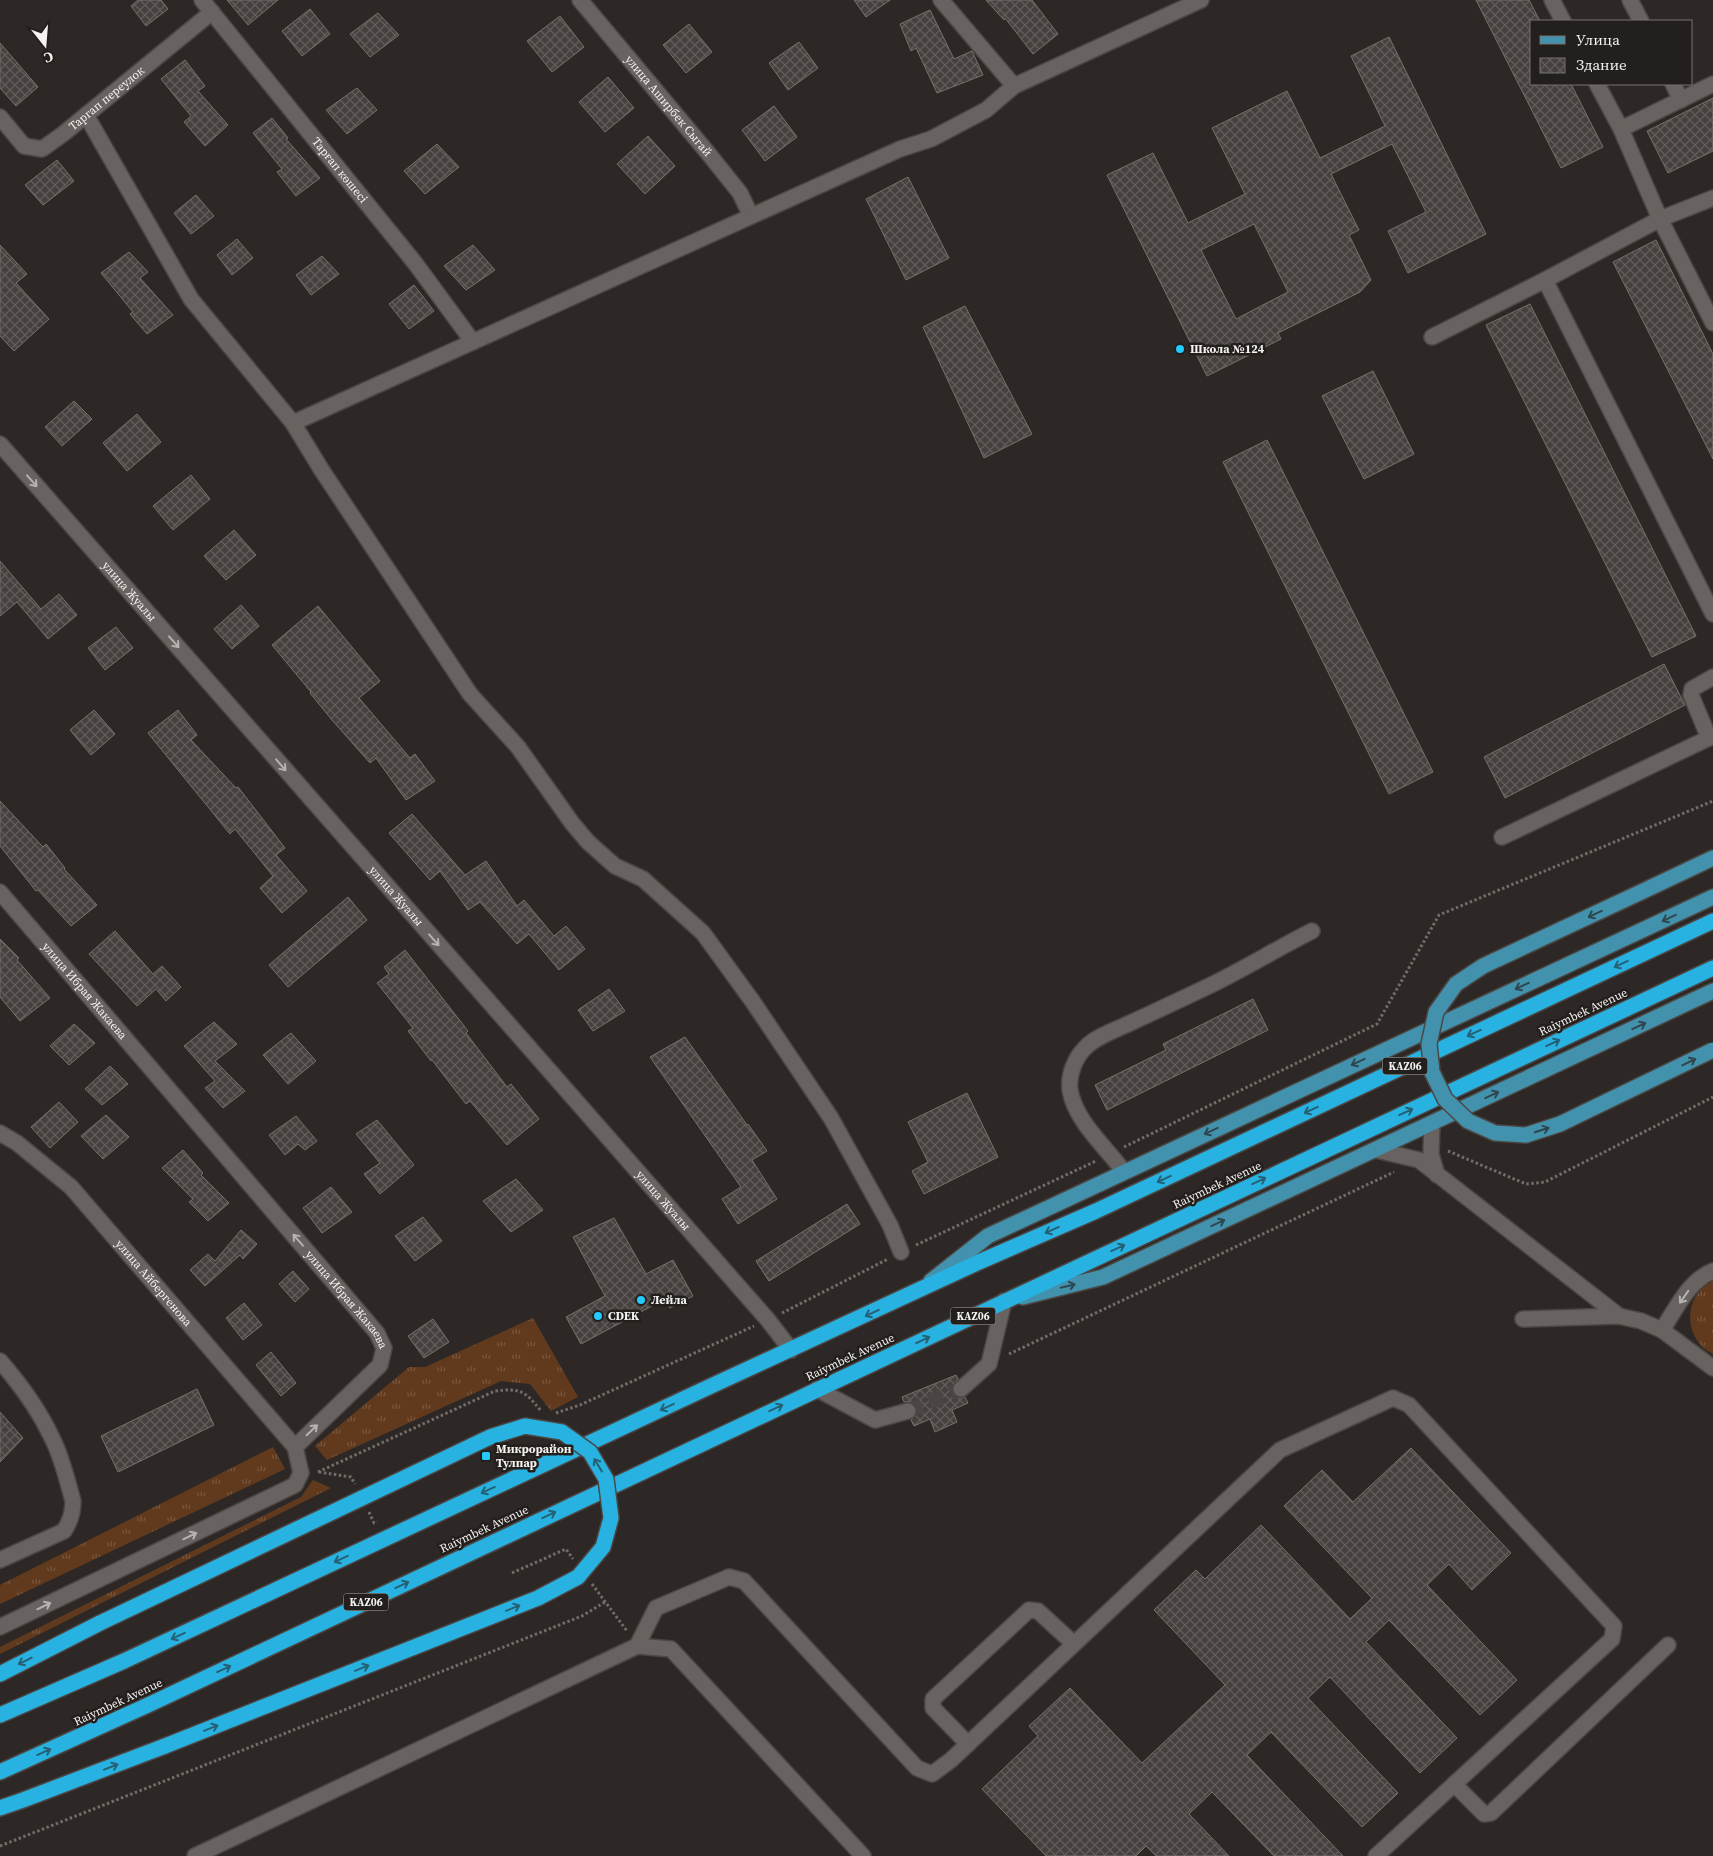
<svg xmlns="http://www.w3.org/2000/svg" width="1713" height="1856" viewBox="0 0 1713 1856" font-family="'Source Serif 4',serif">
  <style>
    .grass { fill: url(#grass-tufts) }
    .building { fill: url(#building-cross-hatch); stroke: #77716e; fill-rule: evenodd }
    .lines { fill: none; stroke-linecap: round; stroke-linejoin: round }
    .minor-tunnel { stroke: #4b4643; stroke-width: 15; stroke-dasharray: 15 8; stroke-linecap: butt }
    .minor-casing { stroke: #4b4745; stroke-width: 18 }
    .major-casing { stroke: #4b4745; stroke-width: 18 }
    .highway-casing { stroke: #4b4745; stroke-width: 18 }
    .path { stroke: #716d6a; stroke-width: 3; stroke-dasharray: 2.5 2.5; stroke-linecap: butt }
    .minor { stroke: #686360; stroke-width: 15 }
    .major { stroke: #4292ad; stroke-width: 15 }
    .highway { stroke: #28b2e1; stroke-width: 15 }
    .major-bridge-casing { stroke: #4b4745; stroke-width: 18; stroke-linecap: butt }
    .highway-bridge-casing { stroke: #4b4745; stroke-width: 18; stroke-linecap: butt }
    .major-bridge { stroke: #4292ad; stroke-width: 15 }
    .highway-bridge { stroke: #28b2e1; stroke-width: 15 }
    .oneway { stroke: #b6b2af }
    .oneway2 { stroke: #2e474f }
    .oneway3 { stroke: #256175 }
    .poi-dot { fill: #24c9fe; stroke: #231f1c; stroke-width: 2 }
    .labels { text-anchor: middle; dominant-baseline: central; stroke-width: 5; stroke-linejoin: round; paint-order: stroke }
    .shield { fill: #231f1c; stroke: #b6b3b0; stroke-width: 1 }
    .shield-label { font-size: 11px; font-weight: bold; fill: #f5f2f0 }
    .street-label { font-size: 12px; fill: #f5f2f0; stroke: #231f1c }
    .poi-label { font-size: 12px; font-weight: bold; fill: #f5f2f0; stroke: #231f1c; text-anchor: start }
  </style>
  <defs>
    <pattern id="grass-tufts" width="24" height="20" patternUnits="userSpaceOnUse" patternTransform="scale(1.25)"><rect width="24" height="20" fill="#613a1d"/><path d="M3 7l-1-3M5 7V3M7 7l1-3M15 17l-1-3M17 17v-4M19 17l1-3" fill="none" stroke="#78573e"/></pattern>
    <pattern id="building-cross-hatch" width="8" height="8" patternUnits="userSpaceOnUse" patternTransform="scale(1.25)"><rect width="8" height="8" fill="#46413e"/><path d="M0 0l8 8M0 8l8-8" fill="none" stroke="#615d5a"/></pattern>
  </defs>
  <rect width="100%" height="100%" fill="#2d2825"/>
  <path class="grass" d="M1713 1281V1354C1683 1340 1682 1295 1713 1281Z
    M533 1318 578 1397 551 1411 530 1384 501 1381 327 1460 315 1446 409 1367H425Z
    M273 1447 285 1469 0 1604V1585Z
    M313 1480 331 1488 0 1654V1647L301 1497Z"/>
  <path class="building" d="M138 0H161L168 9 146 26 131 6Z
    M227 0H278L248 25Z
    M854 0H890L866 17Z
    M986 0H1032L1058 34 1033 54 1005 18 1004 20Z
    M1476 0H1529L1540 21H1532V84H1571L1603 147 1561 168Z
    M310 9 330 34 302 56 282 31Z
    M930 10 954 59 972 51 983 75 937 93 916 48 911 51 900 24Z
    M378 13 399 35 370 57 350 34Z
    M560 16 584 47 552 72 527 41Z
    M689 24 712 52 686 73 663 45Z
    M1389 37 1486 234 1408 273 1388 231 1426 212 1392 144 1331 174 1359 230 1349 235 1371 280 1360 292 1278 333 1281 339 1207 376 1107 175 1153 153 1188 223 1245 194 1212 128 1287 91 1320 158 1385 126 1351 56ZM1254 224 1288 292 1236 319 1201 250Z
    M799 42 818 68 788 90 769 63Z
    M0 43 38 87 16 106 0 88Z
    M185 60 205 86 198 91 228 125 205 146 184 122 191 116 161 79Z
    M608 77 634 108 605 132 579 102Z
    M357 88 377 110 347 134 326 110Z
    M1713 98V151L1668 173 1647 131Z
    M774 106 797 137 765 161 742 130Z
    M272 118 288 138 286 139 320 178 296 196 277 172 282 169 253 133Z
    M648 136 675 166 645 194 617 164Z
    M437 144 459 167 425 194 404 171Z
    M57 160 74 181 43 205 25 185Z
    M908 177 949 258 906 280 866 199Z
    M196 195 214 216 191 234 174 213Z
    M237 239 253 258 232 275 217 255Z
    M1656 240 1713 354V459L1613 262Z
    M0 245 27 274 16 283 49 319 14 351 0 336Z
    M473 245 495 270 466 290 444 266Z
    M129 252 148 272 140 278 173 315 147 334 130 314 133 312 101 273Z
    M322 256 339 274 311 295 296 275Z
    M414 285 434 311 409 329 389 304Z
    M1530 304 1696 636 1652 657 1486 325Z
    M965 306 1032 434 984 458 923 327Z
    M1373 371 1414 454 1364 479 1322 396Z
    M74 401 92 419 62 446 45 427Z
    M137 414 161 442 127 471 103 443Z
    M1267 440 1433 772 1389 794 1223 462Z
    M191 475 210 499 173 530 153 506Z
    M234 530 256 555 226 580 204 556Z
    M0 561 41 609 59 594 77 615 48 639 17 602 0 616Z
    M241 605 259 626 232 649 214 629Z
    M318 606 380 681 359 698 410 758 415 754 435 781 406 800 376 758 370 763 332 720 310 693 311 692 272 645Z
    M116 627 133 648 105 670 88 648Z
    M1664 664 1685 705 1505 798 1484 757Z
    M94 710 115 734 91 755 70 730Z
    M178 710 197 735 191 740 236 788 238 787 285 848 276 855 307 891 282 913 260 888 273 876 235 829 230 834 148 733Z
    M0 801 43 847 46 844 65 868 64 869 97 905 71 926 38 890 36 891 0 846Z
    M412 814 465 875 486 861 517 906 524 900 554 936 566 926 585 949 559 970 529 934 517 944 480 902 468 910 440 871 430 880 389 833Z
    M348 897 367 920 288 987 269 965Z
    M115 931 153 974 162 966 181 987 166 1001 156 989 137 1006 89 954Z
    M0 939 19 958 17 960 50 998 20 1021 0 997Z
    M405 950 468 1031 466 1033 507 1087 511 1084 539 1119 507 1145 470 1101 466 1104 432 1060 431 1061 408 1031 413 1028 377 983 389 974 384 967Z
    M609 989 625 1011 593 1031 578 1010Z
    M1253 999 1268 1030 1107 1110 1095 1085 1166 1050 1163 1044Z
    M214 1022 237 1044 215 1061 245 1091 223 1108 205 1088 215 1081 184 1046Z
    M74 1024 95 1043 69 1065 50 1046Z
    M291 1033 316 1061 288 1084 263 1055Z
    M685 1037 747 1125 748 1124 767 1151 752 1160 777 1199 738 1224 722 1199 741 1187 650 1057Z
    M110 1066 128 1084 102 1105 85 1089Z
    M967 1093 998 1157 924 1194 912 1171 928 1162 908 1122Z
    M59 1102 78 1122 50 1148 31 1127Z
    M106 1115 129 1137 103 1159 81 1136Z
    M296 1116 317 1141 305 1150 298 1144 285 1155 269 1135Z
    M377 1120 414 1165 380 1194 364 1174 380 1163 356 1134Z
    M183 1150 203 1173 201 1175 229 1203 208 1221 189 1202 193 1199 162 1168Z
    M516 1179 543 1210 511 1232 483 1201Z
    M331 1187 352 1212 322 1233 303 1208Z
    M847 1204 860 1224 769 1281 756 1261Z
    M423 1217 442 1241 415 1261 395 1236Z
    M614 1218 646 1274 673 1260 693 1296 670 1308 665 1299 581 1344 566 1317 605 1296 573 1237Z
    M241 1230 257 1244 243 1259 240 1255 205 1286 190 1270 208 1254 215 1261Z
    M293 1271 309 1289 295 1302 279 1284Z
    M244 1303 262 1325 243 1340 226 1318Z
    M433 1319 449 1342 424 1358 408 1336Z
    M271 1352 296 1383 281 1396 256 1365Z
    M956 1375 958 1379 952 1386V1391L958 1398 965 1397 968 1403 952 1410 957 1422 935 1432 930 1419 914 1426 911 1420 917 1414V1408L911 1402H904L902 1397Z
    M197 1389 214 1425 118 1472 101 1436Z
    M0 1412 23 1438 0 1462Z
    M1411 1448 1511 1553 1472 1590 1449 1564 1427 1585 1517 1680 1480 1715 1389 1620 1366 1642 1457 1738 1420 1773 1330 1677 1308 1698 1398 1793 1362 1827 1271 1732 1247 1755 1343 1856H1274L1212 1792 1189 1814 1229 1856H1156L1146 1846 1136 1856H1046L982 1789 1038 1736 1029 1726 1070 1688 1142 1763 1225 1685 1154 1610 1196 1570 1205 1579 1261 1525 1350 1619 1372 1598 1284 1506 1322 1470 1353 1502Z"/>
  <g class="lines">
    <path class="minor-tunnel" d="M908 1411 961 1389"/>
    <g class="minor-casing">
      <g id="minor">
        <path id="s1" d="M202 0 415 263 473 342"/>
        <path id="s2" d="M580 0 708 153 740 193 751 216"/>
        <path d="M941 0 1014 86"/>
        <path d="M1552 0 1563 21"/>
        <path d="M1630 0 1641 21"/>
        <path d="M1597 84 1621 129 1713 84"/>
        <path d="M1673 84 1681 100"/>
        <path d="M86 115 191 299 293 423 321 469 470 694 518 747 572 823 588 842 615 866 643 879 703 933 753 1002 831 1118 890 1225 901 1252"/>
        <path id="s3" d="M0 117 24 146 42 149 63 134 212 12"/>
        <path d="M1621 129 1660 219 1713 323"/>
        <path d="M1713 198 1660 219 1545 280 1713 614"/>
        <path d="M1432 337 1545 280"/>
        <path d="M293 423 900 149 931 139 986 110 1014 86 1201 0"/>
        <path id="s4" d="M0 444 768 1320 791 1350"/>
        <path d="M1709 738 1691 695 1692 689 1713 677"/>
        <path d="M1502 837 1713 736"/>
        <path id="s5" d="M0 892 377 1333 384 1348 380 1365 295 1447 301 1473 295 1485 0 1627"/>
        <path d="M1432 1123 1431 1154 1437 1175"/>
        <path id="s6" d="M0 1133 17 1143 71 1187 295 1447"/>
        <path d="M1376 1150 1419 1160 1619 1316"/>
        <path d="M1124 1172C1106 1147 1075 1121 1070 1090 1068 1075 1075 1058 1085 1048 1095 1037 1115 1030 1128 1024 1156 1011 1184 998 1211 985 1246 968 1278 948 1312 931"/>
        <path d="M1523 1319 1619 1316 1641 1321 1662 1330 1713 1368"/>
        <path d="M1662 1330C1676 1309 1689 1280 1713 1271"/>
        <path d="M0 1361C20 1384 39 1410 52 1438 62 1457 67 1480 73 1501 73 1512 70 1522 64 1531L0 1560"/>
        <path d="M817 1389 875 1420 908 1411"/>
        <path d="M961 1389 989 1364 1004 1301"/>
        <path d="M637 1646 656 1608 729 1577 744 1581 917 1768 932 1774 951 1760 968 1744 1280 1450 1393 1398 1409 1405 1614 1626 1612 1639 1376 1856"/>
        <path d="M968 1744 933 1708V1699L1029 1610 1038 1611 1074 1644"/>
        <path d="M1454 1784 1484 1814 1491 1813 1668 1645"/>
        <path d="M195 1856 637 1646 671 1649 863 1856"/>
      </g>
    </g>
    <g class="major-casing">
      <path id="major" d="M1639 893 1713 858
        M931 1281 988 1236 1713 897
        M1023 1297 1103 1277 1713 991"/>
    </g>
    <g class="highway-casing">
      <path id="highway" d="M0 1674 100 1623
        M0 1715 124 1661 711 1386 979 1262 1096 1211 1713 921
        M0 1772 148 1705 1713 968
        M0 1808 23 1800 165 1746"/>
    </g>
    <path class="path" d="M1124 1147 1377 1024 1439 915 1713 801
      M1448 1151 1526 1184 1545 1182 1713 1097
      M916 1245 1096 1161
      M782 1313 888 1259
      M1009 1354 1394 1172
      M556 1413 580 1405 754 1326
      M318 1472 495 1391C521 1388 525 1391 541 1411
      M319 1472 351 1477 355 1484
      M369 1512 374 1523 377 1522
      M512 1573 566 1549 573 1559
      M592 1584 627 1631
      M0 1846 582 1616 605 1602"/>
    <use href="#minor" class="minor"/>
    <use href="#major" class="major"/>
    <use href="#highway" class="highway"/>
    <g class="major-bridge-casing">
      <path id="major-bridge" d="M1639 893 1483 966 1456 984 1436 1012 1429 1044 1432 1072 1445 1099 1468 1121 1495 1133 1526 1135 1560 1124 1713 1050"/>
    </g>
    <g class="highway-bridge-casing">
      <path id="highway-bridge" d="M100 1623 490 1437 525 1426 562 1432 590 1452 606 1479 611 1518 603 1547 578 1577 538 1598 165 1746"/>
    </g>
    <use href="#major-bridge" class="major-bridge"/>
    <use href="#highway-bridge" class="highway-bridge"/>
  </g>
  <defs><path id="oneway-shaft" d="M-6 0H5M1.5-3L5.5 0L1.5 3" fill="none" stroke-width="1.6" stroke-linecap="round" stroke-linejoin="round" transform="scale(1.25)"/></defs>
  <g class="oneway">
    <use href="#oneway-shaft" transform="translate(32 481) rotate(49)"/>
    <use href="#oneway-shaft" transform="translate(174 642) rotate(49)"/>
    <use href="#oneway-shaft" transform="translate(281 765) rotate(49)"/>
    <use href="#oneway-shaft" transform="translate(434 940) rotate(49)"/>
    <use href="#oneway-shaft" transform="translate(298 1240) rotate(-131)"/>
    <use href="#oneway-shaft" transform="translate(1684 1297) rotate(125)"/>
    <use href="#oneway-shaft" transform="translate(312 1430) rotate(-44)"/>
    <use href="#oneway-shaft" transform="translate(190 1536) rotate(-26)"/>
    <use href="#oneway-shaft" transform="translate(44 1606) rotate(-26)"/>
  </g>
  <g class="oneway2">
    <use href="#oneway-shaft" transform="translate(1595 914) rotate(155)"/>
    <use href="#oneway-shaft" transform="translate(1669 918) rotate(155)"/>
    <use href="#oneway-shaft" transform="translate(1522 986) rotate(155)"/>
    <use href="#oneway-shaft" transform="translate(1639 1026) rotate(-25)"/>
    <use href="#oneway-shaft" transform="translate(1358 1062) rotate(155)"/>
    <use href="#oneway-shaft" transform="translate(1689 1062) rotate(-26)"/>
    <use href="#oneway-shaft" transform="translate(1492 1095) rotate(-25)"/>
    <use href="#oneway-shaft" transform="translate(1542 1130) rotate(-18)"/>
    <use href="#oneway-shaft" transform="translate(1211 1131) rotate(155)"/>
    <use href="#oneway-shaft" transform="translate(1218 1223) rotate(-25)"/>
    <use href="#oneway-shaft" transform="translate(1068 1286) rotate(-14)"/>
  </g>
  <g class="oneway3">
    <use href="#oneway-shaft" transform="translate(1621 964) rotate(155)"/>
    <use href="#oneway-shaft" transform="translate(1474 1033) rotate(155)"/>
    <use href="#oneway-shaft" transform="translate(1553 1043) rotate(-25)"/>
    <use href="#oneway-shaft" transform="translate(1311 1110) rotate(155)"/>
    <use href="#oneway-shaft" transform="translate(1406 1112) rotate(-25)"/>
    <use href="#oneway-shaft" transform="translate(1164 1179) rotate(155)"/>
    <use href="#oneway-shaft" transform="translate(1259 1181) rotate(-25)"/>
    <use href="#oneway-shaft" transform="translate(1052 1230) rotate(156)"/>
    <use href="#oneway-shaft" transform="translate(1118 1248) rotate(-25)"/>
    <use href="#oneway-shaft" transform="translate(872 1313) rotate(155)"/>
    <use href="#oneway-shaft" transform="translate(923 1340) rotate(-25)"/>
    <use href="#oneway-shaft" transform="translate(667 1407) rotate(155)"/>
    <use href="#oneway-shaft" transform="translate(776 1408) rotate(-25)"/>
    <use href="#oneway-shaft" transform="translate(598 1465) rotate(-121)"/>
    <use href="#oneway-shaft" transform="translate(488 1490) rotate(155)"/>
    <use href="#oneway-shaft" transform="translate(549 1515) rotate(-25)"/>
    <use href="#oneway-shaft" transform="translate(341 1559) rotate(155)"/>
    <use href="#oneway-shaft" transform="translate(402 1585) rotate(-25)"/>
    <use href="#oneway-shaft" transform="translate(513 1608) rotate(-22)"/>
    <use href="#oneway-shaft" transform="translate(178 1636) rotate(155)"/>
    <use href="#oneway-shaft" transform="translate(25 1661) rotate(153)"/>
    <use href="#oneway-shaft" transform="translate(362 1668) rotate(-22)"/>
    <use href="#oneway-shaft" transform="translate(224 1669) rotate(-25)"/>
    <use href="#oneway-shaft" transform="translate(211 1728) rotate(-22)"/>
    <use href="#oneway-shaft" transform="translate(44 1752) rotate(-24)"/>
    <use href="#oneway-shaft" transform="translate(111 1767) rotate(-21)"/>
  </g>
  <g class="poi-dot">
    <circle cx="1180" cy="349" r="5"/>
    <circle cx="641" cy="1300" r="5"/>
    <circle cx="598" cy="1316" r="5"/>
    <rect x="481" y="1451" width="10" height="10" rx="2.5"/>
  </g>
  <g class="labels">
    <g class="shield">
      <rect x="1382.5" y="1057.5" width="45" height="17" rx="4"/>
      <rect x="950.5" y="1307.5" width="45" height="17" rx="4"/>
      <rect x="343.5" y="1593.5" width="45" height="17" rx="4"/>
    </g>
    <g class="shield-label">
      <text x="1405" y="1066">KАZ06</text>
      <text x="973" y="1316">KАZ06</text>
      <text x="366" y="1602">KАZ06</text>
    </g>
    <g class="street-label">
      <text stroke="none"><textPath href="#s3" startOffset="138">Таргап переулок</textPath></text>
      <text stroke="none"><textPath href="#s2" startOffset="138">улица Аширбек Сыгай</textPath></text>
      <text stroke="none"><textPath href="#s1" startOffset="219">Тарғап көшесі</textPath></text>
      <text stroke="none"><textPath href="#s4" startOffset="196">улица Жуалы</textPath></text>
      <text stroke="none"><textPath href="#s4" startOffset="601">улица Жуалы</textPath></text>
      <text stroke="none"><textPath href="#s5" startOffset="130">улица Ибрая Жакаева</textPath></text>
      <text transform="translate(1583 1012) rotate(-25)">Raiymbek Avenue</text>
      <text transform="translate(1217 1185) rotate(-25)">Raiymbek Avenue</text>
      <text stroke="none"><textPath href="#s4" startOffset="1006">улица Жуалы</textPath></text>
      <text stroke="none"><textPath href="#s6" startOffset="216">улица Айбергенова</textPath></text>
      <text stroke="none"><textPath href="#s5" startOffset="535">улица Ибрая Жакаева</textPath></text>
      <text transform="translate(850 1357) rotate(-25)">Raiymbek Avenue</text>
      <text transform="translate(484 1529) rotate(-25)">Raiymbek Avenue</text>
      <text transform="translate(118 1702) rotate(-25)">Raiymbek Avenue</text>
    </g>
    <g class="poi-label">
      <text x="1190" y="349">Школа №124</text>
      <text x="651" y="1300">Лейла</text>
      <text x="608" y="1316">CDEK</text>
      <text x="496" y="1449">Микрорайон<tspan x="496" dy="14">Тулпар</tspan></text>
    </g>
  </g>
  <rect x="1530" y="20" width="162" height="65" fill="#231f1c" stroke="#777371"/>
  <rect x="1540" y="36" width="25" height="8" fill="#4292ad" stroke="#777371"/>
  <text x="1576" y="45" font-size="15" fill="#f5f2f0">Улица</text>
  <rect x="1540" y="58" width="25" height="15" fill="url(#building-cross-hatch)" stroke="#777371"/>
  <text x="1576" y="70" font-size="15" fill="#f5f2f0">Здание</text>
  <g transform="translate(45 45) rotate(163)" stroke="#231f1c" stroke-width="4" paint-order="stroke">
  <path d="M0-4L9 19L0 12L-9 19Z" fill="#f5f2f0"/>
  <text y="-8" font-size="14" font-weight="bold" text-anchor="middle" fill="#f5f2f0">С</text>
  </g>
</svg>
